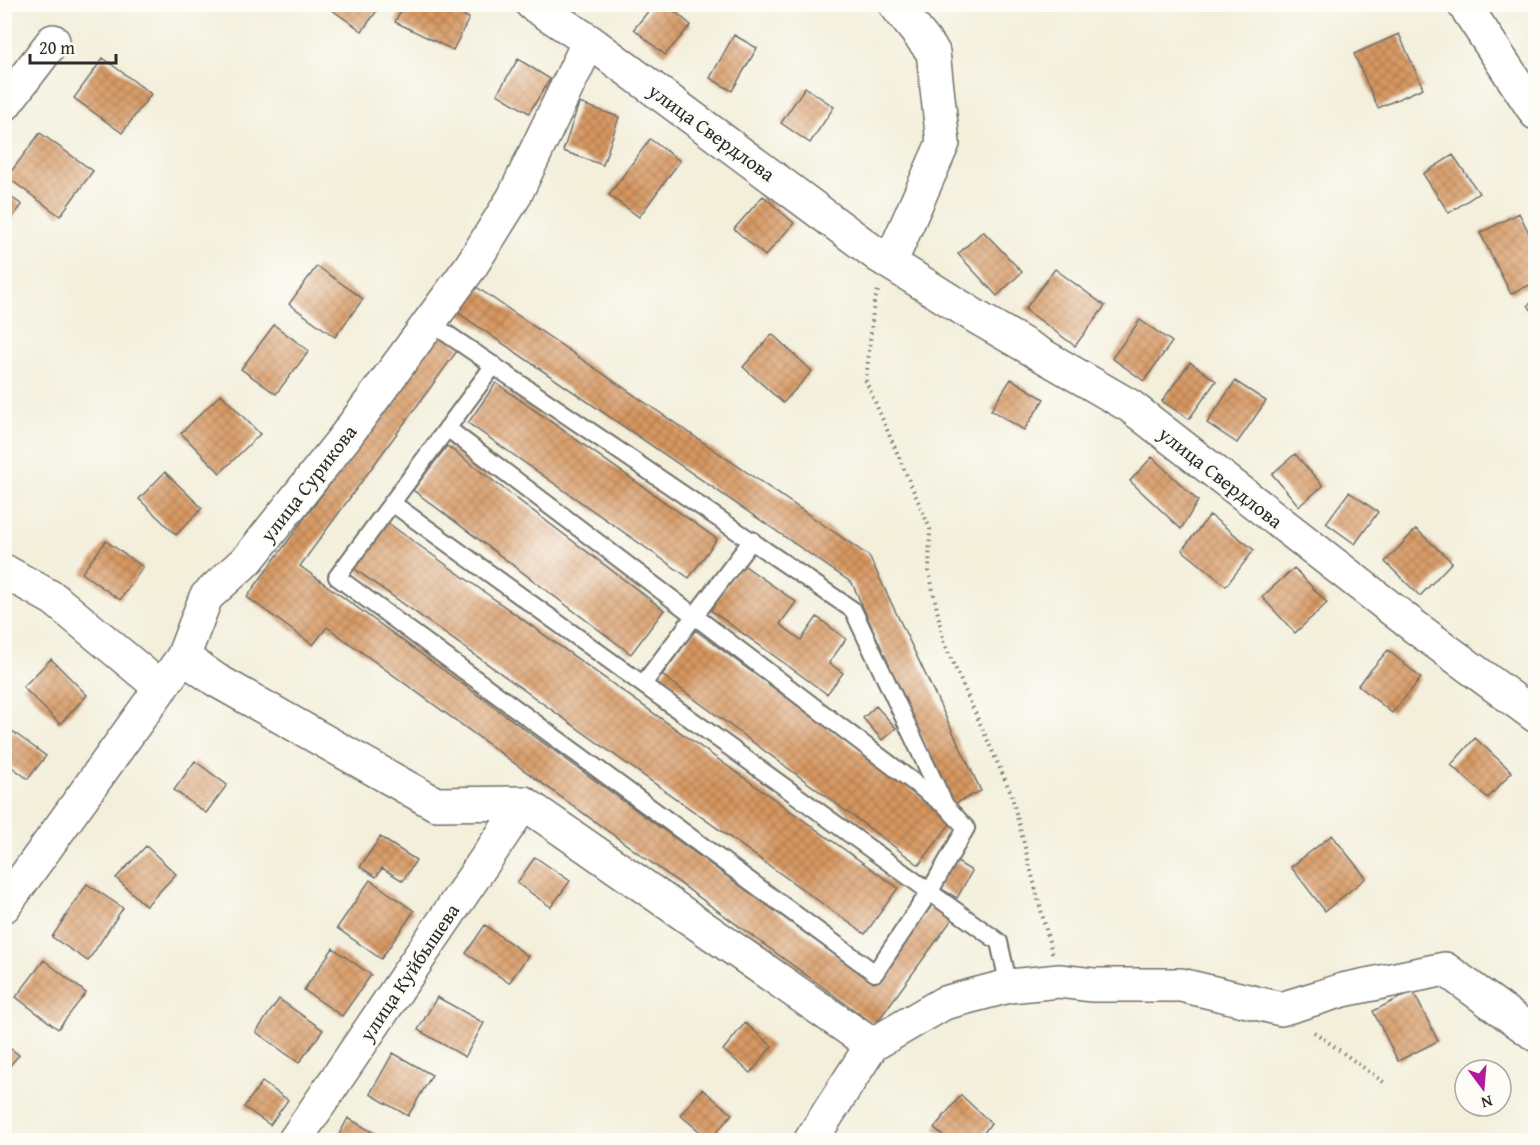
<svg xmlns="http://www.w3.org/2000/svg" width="1540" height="1145" viewBox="0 0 1540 1145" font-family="'Gentium Book Plus',serif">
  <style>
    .building { fill: url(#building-cross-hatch) }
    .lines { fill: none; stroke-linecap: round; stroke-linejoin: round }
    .lane-casing { stroke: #717069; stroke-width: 20 }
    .street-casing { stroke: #717069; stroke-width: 36 }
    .path { stroke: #717069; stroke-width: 4; stroke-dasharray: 1.5 4.5; stroke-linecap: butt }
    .lane { stroke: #fff; stroke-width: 16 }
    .street { stroke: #fff; stroke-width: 33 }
    .labels { text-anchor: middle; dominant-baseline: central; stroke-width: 5; stroke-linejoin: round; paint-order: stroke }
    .street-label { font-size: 20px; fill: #2b2b2b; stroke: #fdfcf7 }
  </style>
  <defs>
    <pattern id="building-cross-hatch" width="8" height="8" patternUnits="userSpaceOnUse" patternTransform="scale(1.5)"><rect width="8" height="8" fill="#d79761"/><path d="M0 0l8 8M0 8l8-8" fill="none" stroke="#af7b50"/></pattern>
  </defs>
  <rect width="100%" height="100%" fill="#fdfcf7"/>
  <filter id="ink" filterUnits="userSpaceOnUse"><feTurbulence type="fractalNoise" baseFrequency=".0167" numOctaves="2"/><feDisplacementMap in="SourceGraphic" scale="12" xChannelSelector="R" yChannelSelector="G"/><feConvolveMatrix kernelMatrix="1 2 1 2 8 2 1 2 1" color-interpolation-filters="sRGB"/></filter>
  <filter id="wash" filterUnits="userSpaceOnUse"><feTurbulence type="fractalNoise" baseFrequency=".008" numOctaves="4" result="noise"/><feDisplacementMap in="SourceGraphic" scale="24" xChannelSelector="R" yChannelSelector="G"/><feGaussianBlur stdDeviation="1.35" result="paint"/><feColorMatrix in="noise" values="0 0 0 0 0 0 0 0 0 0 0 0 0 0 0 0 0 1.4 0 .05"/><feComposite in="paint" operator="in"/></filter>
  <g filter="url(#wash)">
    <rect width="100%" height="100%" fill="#f3efdb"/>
    <g id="blocks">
      <path class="building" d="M330 4H382L362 31 328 7Z
        M404 4H442L469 18 453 50 395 22Z
        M654 4H666L691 25 665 55 634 29Z
        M1399 34 1423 88 1378 108 1354 54Z
        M734 35 757 48 732 91 710 78Z
        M103 58 151 94 122 133 74 98Z
        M518 59 550 79 529 113 497 94Z
        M805 87 834 107 810 143 781 123Z
        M579 103 619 117 603 165 563 151Z
        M40 133 93 171 60 216 7 177Z
        M650 139 680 161 639 217 609 195Z
        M1453 155 1479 193 1449 213 1423 174Z
        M4 192 22 205 4 228Z
        M763 196 794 223 765 256 734 229Z
        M1519 213 1536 247V282L1511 294 1480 233Z
        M983 231 1022 272 997 296 958 254Z
        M317 266 363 299 335 337 289 304Z
        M1055 269 1105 306 1075 346 1025 309Z
        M472 284 869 556 981 791 952 805 852 583 454 310Z
        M1536 300V317L1528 305Z
        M1140 320 1172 342 1144 381 1112 358Z
        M274 325 309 351 276 394 241 369Z
        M440 333 460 347 300 566 874 983 933 904 953 918 875 1025 327 627 313 645 247 597Z
        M772 334 812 371 783 403 743 367Z
        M1190 362 1216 381 1189 419 1162 401Z
        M1011 379 1044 399 1024 430 991 410Z
        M1235 381 1266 401 1237 443 1207 423Z
        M496 383 717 539 689 578 468 423Z
        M221 394 260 434 220 473 181 433Z
        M447 446 664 610 631 654 413 490Z
        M1295 454 1323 486 1299 506 1272 474Z
        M1152 457 1198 501 1181 529 1130 481Z
        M165 472 202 508 176 535 139 499Z
        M1349 492 1378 512 1355 544 1326 523Z
        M1210 515 1254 550 1226 586 1182 550Z
        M385 521 898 888 865 934 352 567Z
        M1416 529 1452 562 1420 596 1385 562Z
        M106 541 143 567 120 600 82 573Z
        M742 564 796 602 780 624 801 640 817 617 846 639 829 663 843 673 827 694 709 609Z
        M1294 568 1327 603 1295 633 1262 597Z
        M695 630 953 820 919 865 662 675Z
        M1388 650 1421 678 1392 713 1358 685Z
        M51 659 87 695 60 724 23 687Z
        M876 706 896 728 882 740 863 718Z
        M12 731 46 756 28 779 4 761V742Z
        M1475 738 1512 772 1488 798 1451 765Z
        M195 761 227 785 206 813 174 790Z
        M1332 835 1366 878 1325 911 1291 867Z
        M380 837 416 860 403 881 382 868 376 877 360 867Z
        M146 846 176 874 146 906 116 878Z
        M535 857 570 881 551 907 517 883Z
        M954 860 972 871 957 898 938 887Z
        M370 880 414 911 381 959 337 928Z
        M87 884 123 908 88 961 52 937Z
        M485 925 528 956 509 983 466 953Z
        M333 948 371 975 342 1016 304 990Z
        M44 960 86 993 58 1029 16 997Z
        M1413 991 1438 1041 1398 1061 1373 1011Z
        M437 997 484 1023 465 1057 418 1030Z
        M279 999 323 1030 299 1063 256 1032Z
        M745 1023 772 1046 751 1073 723 1050Z
        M4 1044 19 1055 4 1072Z
        M393 1053 432 1075 408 1116 370 1094Z
        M262 1082 288 1100 270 1125 244 1107Z
        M702 1089 732 1114 710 1140 680 1115Z
        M961 1095 991 1123 979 1140H949L934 1128Z
        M348 1118 381 1137 379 1140H336Z"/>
    </g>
  </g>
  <g filter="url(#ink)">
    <use href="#blocks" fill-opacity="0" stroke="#717069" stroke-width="1.5"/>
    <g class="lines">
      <g class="lane-casing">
        <path id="lane" d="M431 323 853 610 945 805 966 828 930 891 875 973 337 577 494 365
          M447 428 941 803
          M392 503 999 942 1009 986
          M643 684 752 540"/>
      </g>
      <g class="street-casing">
        <path id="street" d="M532 4 589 41 879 256 978 318 1130 406 1415 627 1536 716
          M1464 4 1536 113
          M4 105 53 41
          M890 263 943 143 933 52 895 4
          M4 571 54 599 161 688
          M183 657 216 680 436 804 524 803 872 1045
          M4 906 183 657 206 597 249 558 345 437 471 266 514 197 589 41
          M295 1140 524 803
          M811 1140 872 1045 944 1003 1009 986 1059 981 1093 985H1181L1281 1009 1343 990 1445 969 1536 1035"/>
      </g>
      <path class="path" d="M878 291 874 302 866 381 930 529 929 571 944 643 1011 793 1052 953
        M1314 1032 1385 1083"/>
      <use href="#lane" class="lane"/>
      <use href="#street" class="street"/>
    </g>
  </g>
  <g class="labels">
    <g class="street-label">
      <text transform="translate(712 132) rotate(36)">улица Свердлова</text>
      <text transform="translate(1221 477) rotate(38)">улица Свердлова</text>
      <text transform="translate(308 483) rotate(-52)">улица Сурикова</text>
      <text transform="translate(409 972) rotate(-56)">улица Куйбышева</text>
    </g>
  </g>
  <rect width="1540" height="1145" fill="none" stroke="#fdfcf7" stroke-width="24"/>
  <g transform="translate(1483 1088) rotate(164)"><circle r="28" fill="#fdfcf7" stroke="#a9a8a5" stroke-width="1.5"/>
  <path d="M0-4.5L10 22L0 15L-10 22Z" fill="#b5179e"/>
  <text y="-9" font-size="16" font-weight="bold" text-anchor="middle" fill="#2b2b2b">N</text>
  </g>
  <path d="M30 54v9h86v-9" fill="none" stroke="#2b2b2b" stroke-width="3"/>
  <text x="39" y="54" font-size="18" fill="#2b2b2b" stroke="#fdfcf7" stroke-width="4.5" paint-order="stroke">20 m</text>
</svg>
